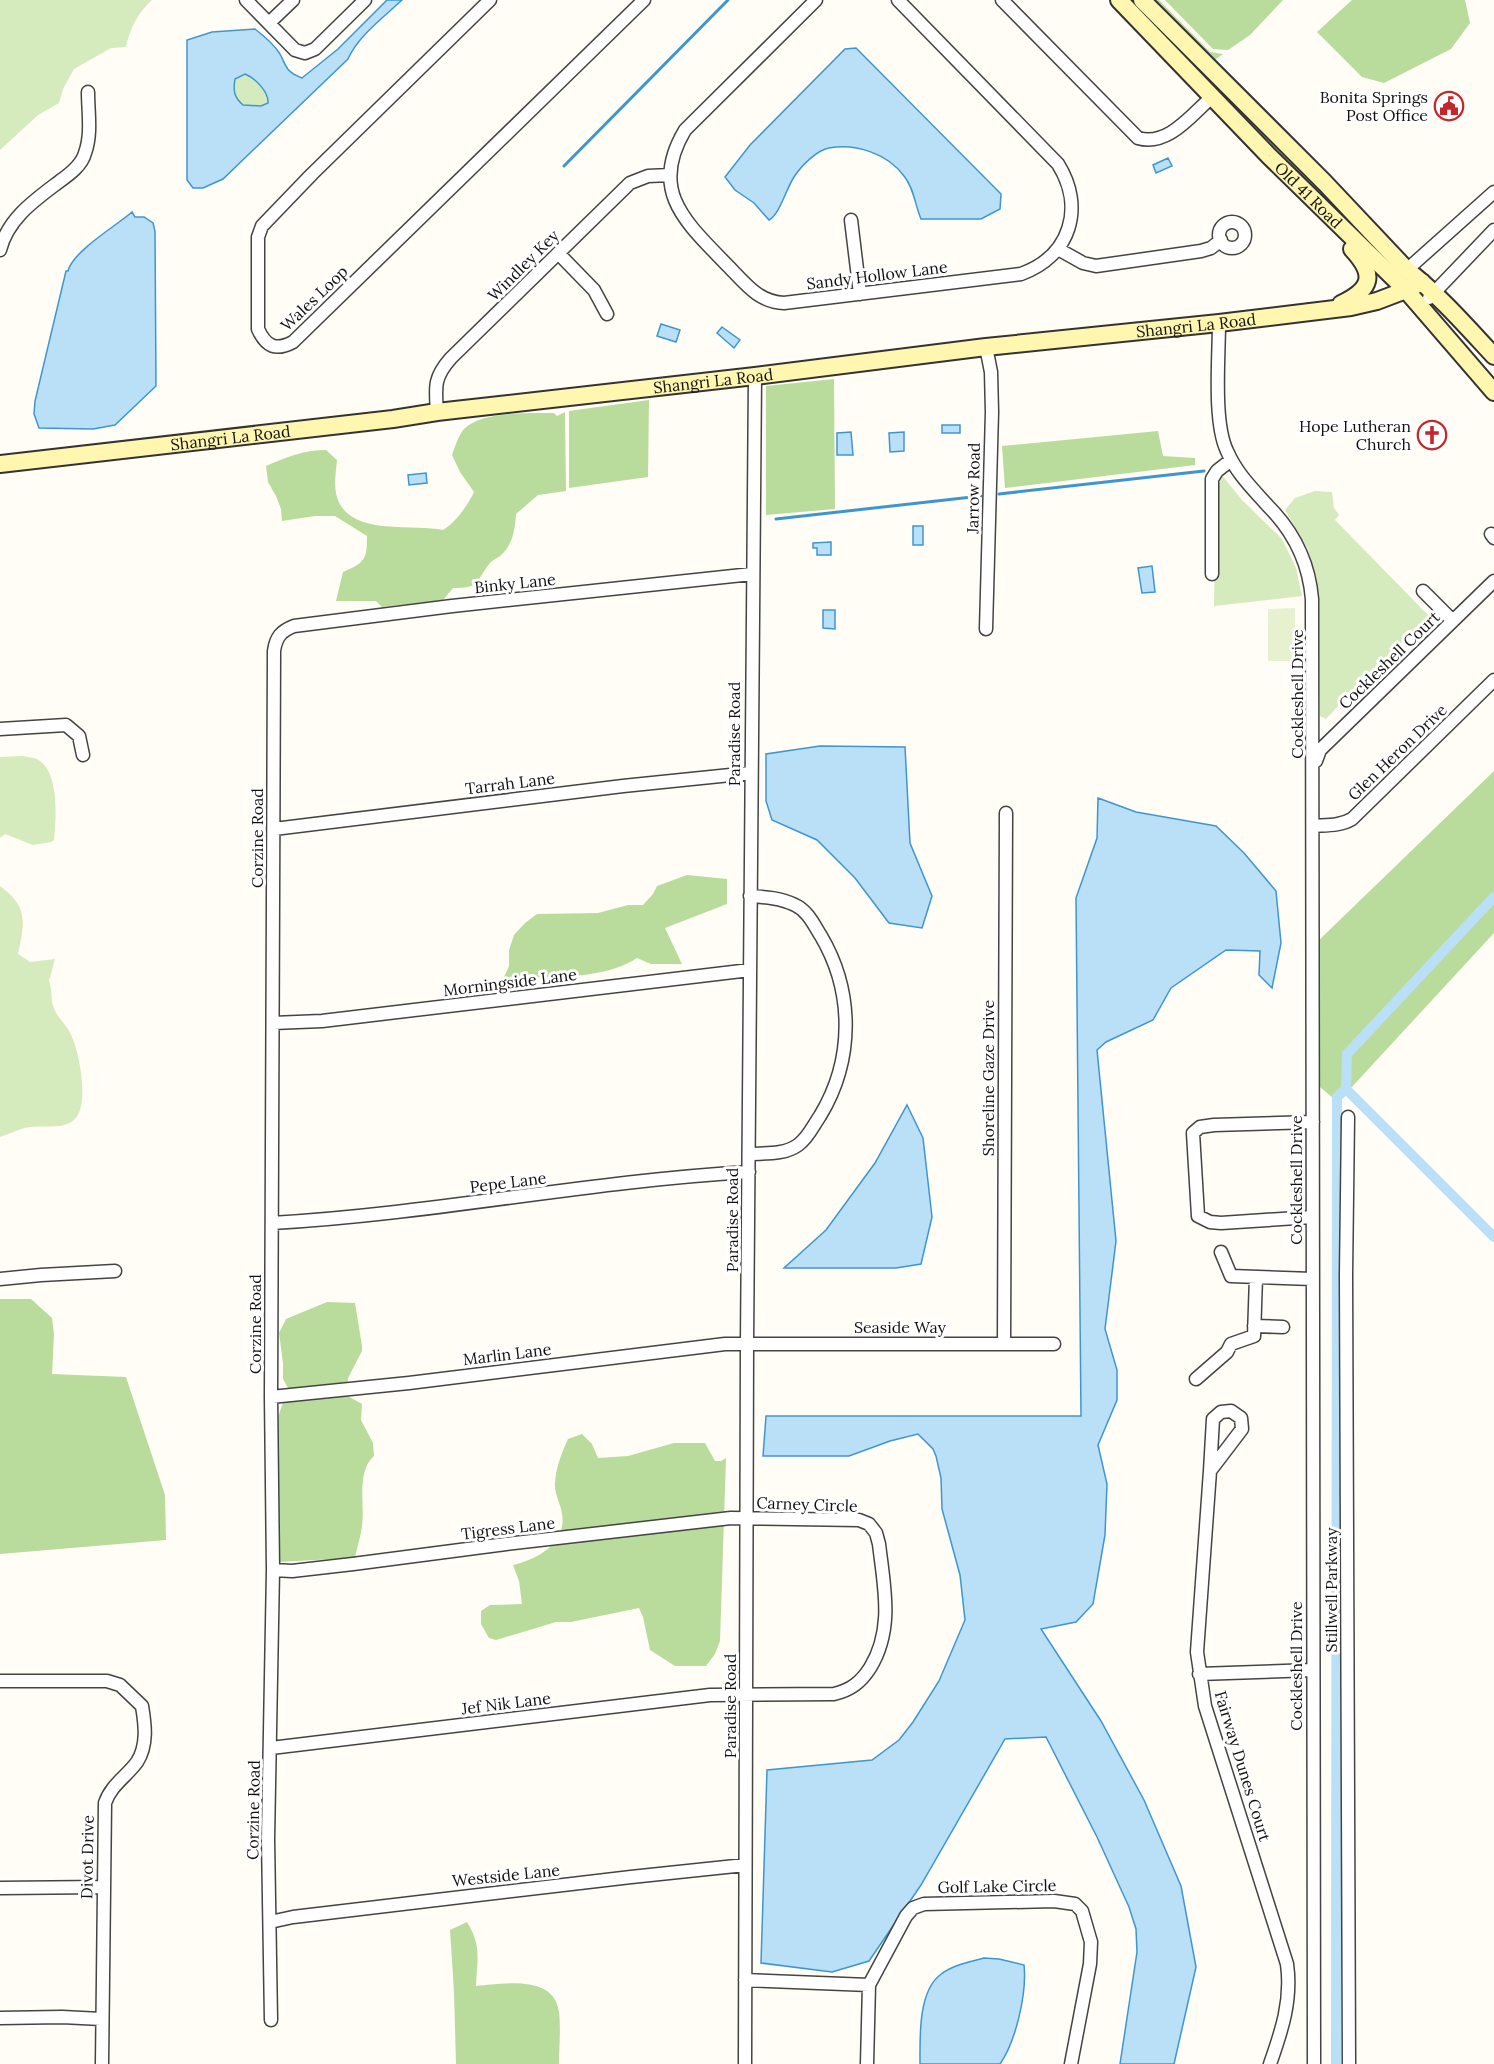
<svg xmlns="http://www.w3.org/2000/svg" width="1494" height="2064" viewBox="0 0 1494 2064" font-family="Lora,serif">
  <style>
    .green { fill: #d5ebbd }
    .forest { fill: #b9dc9c }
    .pitch { fill: #e6f2cf }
    .water { fill: #b9e0f7; stroke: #3f96cf; stroke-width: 1.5; fill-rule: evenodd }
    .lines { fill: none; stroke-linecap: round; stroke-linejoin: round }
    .stream { stroke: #3f96cf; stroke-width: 3 }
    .canal { stroke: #b9e0f7; stroke-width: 10 }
    .street-casing { stroke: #444; stroke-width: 15 }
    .secondary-casing { stroke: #333; stroke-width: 20 }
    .street { stroke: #fff; stroke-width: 12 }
    .secondary { stroke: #fff6b0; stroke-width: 16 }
    .labels { text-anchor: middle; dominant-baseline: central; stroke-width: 6; stroke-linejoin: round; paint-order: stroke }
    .poi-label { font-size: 16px; fill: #111; stroke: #fff; text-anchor: end }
    .street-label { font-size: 16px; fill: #111; stroke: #fff }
  </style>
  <rect width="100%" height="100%" fill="#fffdf5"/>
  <path class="green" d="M0 0H152C137 14 130 28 126 47L111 48 74 69 63 89 59 103 38 115 0 150Z
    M245 73C255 78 269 91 268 103L261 106 243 105C234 97 233 90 235 79Z
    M1221 474 1242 500 1282 539 1296 568 1302 596 1214 606 1216 480Z
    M1315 491 1332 492 1334 508 1339 515 1335 520 1429 616 1363 679 1326 719 1320 716 1317 583 1308 549 1285 510 1295 498Z
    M23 756C28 757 34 758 37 759 60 771 56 819 54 840L51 842 33 845 5 834 0 838V757Z
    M0 886C28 907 25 921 18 954L30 962 55 959 49 981C53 991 50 999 54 1008 57 1017 64 1022 69 1031 79 1047 90 1104 75 1119 64 1130 45 1125 31 1127 20 1128 10 1134 0 1137Z"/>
  <path class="forest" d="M1149 0H1159L1210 52 1223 54 1212 62Z
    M1165 0H1283L1250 35 1228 50 1213 49Z
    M1352 0H1465L1470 23 1451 49 1384 83 1362 77 1317 32Z
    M834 379 835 509 766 515V386Z
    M649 400 648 477 569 488V411Z
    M565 412 566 491 538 495 516 514C515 529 513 545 500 556 496 559 491 561 489 564 475 583 480 588 453 588L443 600 382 607 376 601H336L343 572C365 563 367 559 367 536L335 516H315L282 521 281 509 276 496 268 482 266 466C287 457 303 450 326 450L337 460C336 471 334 483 336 493 345 538 411 523 443 530 456 522 468 505 474 492L460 472 452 455C455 447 458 436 464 429 481 411 531 413 554 413L557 416Z
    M1158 431 1163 456 1195 458V465L1005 488 1002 446Z
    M1494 771V933L1338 1102 1315 1083 1317 942Z
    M687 875 727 879V904L665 928 682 964H651L637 958C605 980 542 978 504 977L509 966V950L514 935 525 923 537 914 598 913 628 905H643L653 894 657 886Z
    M0 1299H31L52 1318 54 1334 52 1374 126 1377 165 1495 166 1540 0 1554Z
    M327 1302 355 1303 362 1346V1351L348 1378 346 1395 362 1404 361 1420 373 1443 374 1456C356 1472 365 1505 362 1526 361 1536 357 1547 355 1558L277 1562 278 1417 288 1388 283 1379V1363L279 1333 286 1319Z
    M582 1434 592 1444 598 1458 628 1456 674 1443H705L715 1461H721L726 1458 720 1641 715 1654 706 1666H675L650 1650 643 1617 639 1608 571 1622H556L496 1640 489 1638 481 1624V1611L490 1605 522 1604 519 1581 513 1565C538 1559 567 1543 562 1514 561 1504 554 1494 555 1483 556 1467 562 1452 568 1439Z
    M467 1922C482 1946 477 1960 476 1986 503 1984 554 1974 559 2012 561 2029 559 2047 559 2064H456L454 1992 450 1930Z"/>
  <path class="pitch" d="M1295 608V661H1268V609Z"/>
  <path class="water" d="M387 0H402C384 17 358 36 348 59L223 179 203 188H193L187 180V40L212 32 255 29C264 36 274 44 280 54 287 67 285 71 302 78L338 49ZM245 74C255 78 269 92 268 103L261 106 243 105C234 97 233 91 235 79Z
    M856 48 1001 194 1000 209 981 219H921C915 205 914 188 904 176 888 154 856 143 829 148 817 150 801 166 794 177 786 189 780 214 769 220L754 203 735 190 725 177 750 145 845 49Z
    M1168 158 1172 166 1156 173 1153 165Z
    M132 212 135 217H144L153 223 155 231 156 386 115 425 93 429 39 428 34 414 35 401 66 271H68C73 251 116 226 132 212Z
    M661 324 680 330 676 342 657 336Z
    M722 327 740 340 734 348 717 333Z
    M942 425H960V433H942Z
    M851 432 853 455H837V433Z
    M904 432V451L890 452 889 433Z
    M426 473 427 483 409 485 408 475Z
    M913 526H923V545H913Z
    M831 542V555H817V548H813V543Z
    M1152 566 1155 592 1142 593 1138 568Z
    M823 610H835V629L823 628Z
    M820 746 905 747 910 843 932 896 922 928 889 923 855 878 817 840 772 820 766 801V754Z
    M1098 798 1136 812 1216 826 1244 853 1276 891 1281 943 1272 988 1259 975 1260 951 1226 950 1171 988 1153 1020 1106 1042 1097 1050 1116 1241 1105 1329 1117 1370V1400L1098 1445 1107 1484 1105 1535 1093 1604 1076 1622 1041 1629 1101 1721 1144 1800 1181 1886 1196 1967 1174 2064H1120L1137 1952 1136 1929 1129 1907 1097 1837 1046 1737 1005 1739 921 1885 869 1961 832 1972 761 1963 767 1770 872 1760 899 1740 913 1722 939 1681 965 1620 960 1575 942 1509 941 1478 936 1456 933 1449 918 1434 890 1441 849 1456H763L766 1416H1081L1076 898 1097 838Z
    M907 1105 923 1138 932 1217 921 1264 896 1268H784L826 1230 875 1163Z
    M984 1958 999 1959 1024 1965C1027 1993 1016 2041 1000 2064H920C920 2038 918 1992 940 1975 952 1965 970 1962 984 1958Z"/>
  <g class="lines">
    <path class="stream" d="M564 166 728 0
      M999 494 1204 471
      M776 519 981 496"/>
    <path class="canal" d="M1494 897 1347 1054 1346 1089 1494 1237
      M1336 2064 1337 1097 1346 1089"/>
    <g class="street-casing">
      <path id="street" d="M246 0 295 50 305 53 315 49 365 0
        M490 0 312 174 262 226 258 237V329C266 347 276 351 293 342L644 0
        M816 0 685 130C648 192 687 223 728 266 745 283 758 302 784 303L1021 274C1071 256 1085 207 1058 164L898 0
        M1002 0 1138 138C1168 147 1191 115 1212 97
        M269 23 293 0
        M851 220 860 294
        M1219 235a13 13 0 1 1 26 0a13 13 0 1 1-26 0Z
        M1058 249 1083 263 1096 266 1201 251 1211 248 1221 240
        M0 250C8 218 35 200 60 181 70 174 82 165 85 153 92 134 88 112 88 92
        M558 253 594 290 607 314
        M1401 275 1494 192
        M1429 298 1494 230
        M1219 323C1219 357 1213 422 1227 451 1237 474 1252 488 1268 506 1294 532 1309 563 1312 599L1314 2064
        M986 347 991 372 992 412 986 629
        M437 412C435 386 434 377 451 358L630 183 648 176 670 175
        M1491 534 1494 538
        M1212 574V479L1217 471 1231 460
        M1423 591 1453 621
        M0 729 66 725 79 736 83 755
        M1316 761 1320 750 1494 581
        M1313 826C1327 825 1340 826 1352 819L1494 680
        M274 829 623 786 750 773
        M273 1023 322 1021 750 970
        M1348 1117 1346 1275 1349 2064
        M749 1154C765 1153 784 1155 798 1145 808 1138 813 1126 820 1116 854 1060 854 992 821 936 814 925 808 911 795 905 781 898 765 897 750 896
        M1312 1217 1221 1223 1210 1222 1198 1216 1193 1133 1200 1127 1214 1125 1313 1122
        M272 1223C432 1214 589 1181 749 1172
        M1221 1252 1231 1276 1312 1279
        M0 1279 41 1275 115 1271
        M1254 1326 1283 1327
        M1004 1344 1006 813
        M1196 1379 1227 1352 1231 1344 1254 1336 1256 1277
        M271 1397 409 1383 725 1344H1054
        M1231 1411 1241 1418 1242 1429 1210 1471 1213 1419 1221 1412Z
        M1210 1471 1197 1652 1205 1706 1287 1964C1292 2000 1282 2030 1270 2064
        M1199 1674 1312 1670
        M0 1681H107L120 1685 142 1706C145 1724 148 1745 137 1762 127 1776 111 1785 105 1803L102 2064
        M271 1748 710 1695 834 1694C851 1690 861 1682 870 1668 894 1629 884 1587 879 1544L876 1533 869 1524 859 1520 731 1518 506 1544 353 1564 292 1571 273 1570
        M0 1888 103 1887
        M270 1922 293 1917 631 1877 745 1865
        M745 1980 869 1985
        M0 2018 62 2017 101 2019
        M271 2020 268 1839 273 1570 271 1397 274 651C276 637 281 631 294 626L452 606 752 574
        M745 2064 747 1343 755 376
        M867 2064 869 1985 906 1916 913 1908 924 1904 1054 1901 1075 1904 1082 1911 1091 1942 1090 1964 1071 2064"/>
    </g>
    <g class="secondary-casing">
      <g id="secondary">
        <path id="s1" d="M1119 0 1269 156 1406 290 1494 392"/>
        <path d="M1142 0 1325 183 1407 270C1439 295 1466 326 1494 356"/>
        <path d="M1341 304C1372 289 1376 275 1352 249"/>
        <path id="s2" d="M0 464 393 419 437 412 755 376 986 347 1219 323 1351 307 1377 301 1406 290 1422 282"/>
      </g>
    </g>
    <use href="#street" class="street"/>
    <use href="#secondary" class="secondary"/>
  </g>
  <defs>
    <g id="civic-ring" transform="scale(1.5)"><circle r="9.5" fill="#fff" stroke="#c4262e" stroke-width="1.5"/><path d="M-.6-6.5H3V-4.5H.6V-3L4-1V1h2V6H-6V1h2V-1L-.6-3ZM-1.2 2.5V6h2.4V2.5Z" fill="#c4262e"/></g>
    <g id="church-ring" transform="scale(1.5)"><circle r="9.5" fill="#fff" stroke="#c4262e" stroke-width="1.5"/><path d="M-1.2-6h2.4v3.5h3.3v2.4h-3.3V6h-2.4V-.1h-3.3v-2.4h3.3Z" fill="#c4262e"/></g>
  </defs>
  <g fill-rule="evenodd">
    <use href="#civic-ring" x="1449" y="106"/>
    <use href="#church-ring" x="1432" y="435"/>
  </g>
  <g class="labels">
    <g class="poi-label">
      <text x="1428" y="97">Bonita Springs<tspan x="1428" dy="18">Post Office</tspan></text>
      <text x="1411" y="426">Hope Lutheran<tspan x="1411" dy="18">Church</tspan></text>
    </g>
    <g class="street-label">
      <text stroke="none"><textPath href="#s1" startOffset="272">Old 41 Road</textPath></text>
      <text transform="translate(523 265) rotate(-45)">Windley Key</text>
      <text transform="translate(877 275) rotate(-7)">Sandy Hollow Lane</text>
      <text transform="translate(314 298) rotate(-44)">Wales Loop</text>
      <text stroke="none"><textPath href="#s2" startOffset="1204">Shangri La Road</textPath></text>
      <text stroke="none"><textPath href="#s2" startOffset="718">Shangri La Road</textPath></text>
      <text stroke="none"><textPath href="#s2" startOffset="232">Shangri La Road</textPath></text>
      <text transform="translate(973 488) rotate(-89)">Jarrow Road</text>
      <text transform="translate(515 583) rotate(-6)">Binky Lane</text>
      <text transform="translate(1389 660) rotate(-44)">Cockleshell Court</text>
      <text transform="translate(1297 694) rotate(-90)">Cockleshell Drive</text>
      <text transform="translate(734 734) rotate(-90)">Paradise Road</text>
      <text transform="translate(1397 752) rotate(-44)">Glen Heron Drive</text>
      <text transform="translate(510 783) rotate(-7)">Tarrah Lane</text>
      <text transform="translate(257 838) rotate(-90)">Corzine Road</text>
      <text transform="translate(510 982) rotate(-7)">Morningside Lane</text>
      <text transform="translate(988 1078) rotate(-90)">Shoreline Gaze Drive</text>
      <text transform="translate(1296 1180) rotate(-90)">Cockleshell Drive</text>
      <text transform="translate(508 1182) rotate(-7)">Pepe Lane</text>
      <text transform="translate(732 1220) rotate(-90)">Paradise Road</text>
      <text transform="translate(255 1324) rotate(-90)">Corzine Road</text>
      <text x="900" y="1327">Seaside Way</text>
      <text transform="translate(507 1354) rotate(-7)">Marlin Lane</text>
      <text transform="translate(807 1504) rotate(2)">Carney Circle</text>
      <text transform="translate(508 1528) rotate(-7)">Tigress Lane</text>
      <text transform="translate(1331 1590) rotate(-90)">Stillwell Parkway</text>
      <text transform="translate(1296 1666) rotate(-90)">Cockleshell Drive</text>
      <text transform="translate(506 1703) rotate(-7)">Jef Nik Lane</text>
      <text transform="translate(730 1706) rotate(-90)">Paradise Road</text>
      <text transform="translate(1243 1766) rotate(73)">Fairway Dunes Court</text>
      <text transform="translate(253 1810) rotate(-89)">Corzine Road</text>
      <text transform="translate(87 1857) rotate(-89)">Divot Drive</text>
      <text transform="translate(506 1875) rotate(-6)">Westside Lane</text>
      <text transform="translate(997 1886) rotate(-1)">Golf Lake Circle</text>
    </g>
  </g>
</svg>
